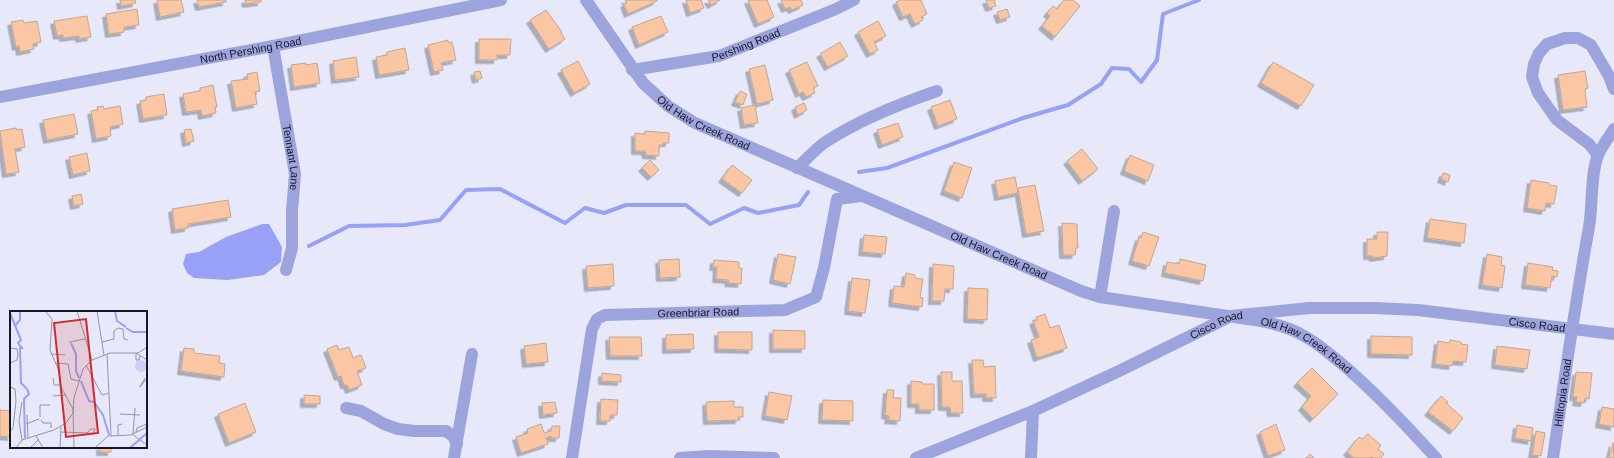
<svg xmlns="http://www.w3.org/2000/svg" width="1614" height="458" viewBox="0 0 1614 458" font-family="Helvetica,sans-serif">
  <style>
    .water { fill: #99a1f7 }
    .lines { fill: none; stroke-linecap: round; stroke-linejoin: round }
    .stream { stroke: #99a1f7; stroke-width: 4 }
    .building { fill: #fac6a4; stroke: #c0a695; filter: url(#shadow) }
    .minor { stroke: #9da4dd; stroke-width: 12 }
    .labels { text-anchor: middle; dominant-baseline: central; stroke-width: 3; stroke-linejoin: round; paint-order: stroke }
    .street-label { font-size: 11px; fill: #161821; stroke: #e7e9fa }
    .inset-river { fill: none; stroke: #99a1f7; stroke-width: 2 }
    .inset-road { fill: none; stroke: #9395a3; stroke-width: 1 }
    .view { fill: #d62828; fill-opacity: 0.15; stroke: #d62828; stroke-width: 2 }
    .inset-edge { fill: none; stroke: #161821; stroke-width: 2 }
  </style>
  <defs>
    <filter id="shadow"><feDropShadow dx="-3.5" dy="3.5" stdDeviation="0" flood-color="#0004"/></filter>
  </defs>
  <rect width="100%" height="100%" fill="#e7e9fa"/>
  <path class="water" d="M262 224H269L282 247 281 262 264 275 228 280 194 278 187 273 183 264 186 254 199 252 226 237Z"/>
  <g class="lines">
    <path class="stream" d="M859 172 887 168 1023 118 1068 105 1101 84 1112 68 1129 69 1141 82 1157 60 1163 14 1199 0
      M309 246 349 226 405 225 440 220 466 190 500 189 565 223 585 208 604 213 626 205H686L710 224 744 208 758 213 799 205 808 192"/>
  </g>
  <path class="building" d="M120 0H135L136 3 121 6Z
    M157 0H181L184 12 160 17Z
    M197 0H226V2L199 7Z
    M245 0H261V2L246 4Z
    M625 0H657V1L628 14 624 4 627 3Z
    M686 0H701L704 8 690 13Z
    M708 0H720L711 5Z
    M748 0H767L774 17 758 24Z
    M781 0H801L803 5 792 10 790 7 785 9Z
    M900 0H921L927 14 921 17 923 20 915 24 910 14 903 17 896 2Z
    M986 0H994L996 6 989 8Z
    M1064 0H1073L1080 6 1055 37 1042 26 1050 16 1047 13 1053 6 1057 9Z
    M137 9 139 25 124 27V32L109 34 106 14Z
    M1007 9 1010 17 1000 20 997 12Z
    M546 10 562 32 561 33 565 39 549 49 530 20Z
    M87 16 91 37 79 39V36L63 38V35L57 36 54 21Z
    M661 16 668 32 639 45 632 27Z
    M23 20 24 23 37 21 41 42 33 44 34 49 20 52 19 46 16 47 11 22Z
    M878 21 886 36 874 42 878 50 870 54 858 32Z
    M479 39H511L510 55H497V60H479Z
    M448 40V43L452 42 456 60 441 63 443 70 434 72 428 45Z
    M840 42 848 56 828 67 820 54Z
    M405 48 409 70 379 75 376 57 387 55V52Z
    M356 57 359 77 335 80 333 61Z
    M578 61 590 84 574 93 561 70Z
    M807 62 818 86 813 88 815 93 806 97 803 92 799 94 789 70Z
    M1273 62 1314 85 1301 106 1261 83Z
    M306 63V65L317 63 320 83 294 87 291 65Z
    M765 65 773 100 757 104 749 69Z
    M480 71 482 78 476 80 474 72Z
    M1585 71 1588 88 1585 89 1587 107 1563 110 1558 75Z
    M257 72 260 91 255 92 257 104 236 108 231 81 248 79 247 74Z
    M213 85 217 107H215L216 113 202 116 201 110 186 112 183 94 200 91V88Z
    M740 91 747 94 743 105 735 102Z
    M164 94 167 115 143 119 140 101 146 100V97Z
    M950 100 957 119 938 126 931 107Z
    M804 103 807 110 798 115 795 107Z
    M755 105 758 123 744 125 741 108Z
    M103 106 104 109 120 106 123 124 110 127 111 136 96 139 91 111 98 110 97 107Z
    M74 114 78 134 47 140 43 120Z
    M898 123 903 137 882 145 877 130Z
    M16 128 17 130 22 129 25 147 15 149 19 172 6 174 0 131Z
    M191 129 194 141 186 143 184 130Z
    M645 131 669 133V143H663V145H659V156L646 155 645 151H635V133L645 134Z
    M1082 149 1098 169 1082 181 1067 161Z
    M87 153 90 171 73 175 69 157Z
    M1130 155 1154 165 1148 181 1124 171Z
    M650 160 659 170 651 177 642 168Z
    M954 162 972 168 962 198 944 191Z
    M732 165 752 180 742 193 722 179Z
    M1443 173 1450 175 1448 182 1441 179Z
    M1015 177 1018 193 998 197 995 181Z
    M1531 180 1549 183V185L1557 186 1554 204 1546 203 1545 211 1527 208Z
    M1035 185 1044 231 1026 234 1018 188Z
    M81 194 83 204 74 206 72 196Z
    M228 200 231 217 188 224V228L175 230 172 209Z
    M1430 219 1466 224 1464 243 1427 238Z
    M1062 223 1077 224 1078 248H1076L1075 255H1063Z
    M1143 232 1159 237 1149 266 1132 261 1139 237 1141 238Z
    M1377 232H1388L1387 256 1373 258V256H1367V239H1377Z
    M864 235 887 237 885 254 862 252Z
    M778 254 796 257 790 284 773 280Z
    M1487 254 1502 257 1501 265 1505 266 1502 288 1482 285Z
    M679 259 680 277 660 278 659 260Z
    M1180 259 1206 265 1203 281 1165 273 1167 262 1179 264Z
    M714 260 739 262V268H742L741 284 728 283 729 280 716 279 717 267H713Z
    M1528 263 1553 267 1552 270 1558 271 1557 277 1552 276 1550 288 1525 285Z
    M613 264 614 286 588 288 586 266Z
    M933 264 954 266 953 289H945L944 301H932Z
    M906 273 915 275V278L923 279 920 297 923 298 922 307 892 303 894 286 904 287Z
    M852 278 870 280 865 313 848 311Z
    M968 288 988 289 987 320 967 319Z
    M1045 314 1050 328 1059 325 1067 348 1037 358 1031 340 1039 337 1033 321 1037 320 1036 317Z
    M773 330 805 331V349H773Z
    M718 332H752V350L718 349Z
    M693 334 694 349 666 350V335Z
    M1371 336 1412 337V355L1371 354Z
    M609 337H641L642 356H610Z
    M1450 340 1461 342V344L1468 345 1466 362 1453 361 1452 366 1435 364 1438 341 1449 343Z
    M546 343 548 362 526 364 524 346Z
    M337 345 339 350 349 347 353 358 361 355 366 368 357 371 362 385 349 390 347 385H344L341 376 338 377 327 349Z
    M1497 346 1530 350 1527 369 1495 365Z
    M184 348 194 349V353L220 356 219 363 225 364 224 377 181 371Z
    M972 360H983L984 367 995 366 996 398H986V394H974Z
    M1312 368 1338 394 1313 419 1302 407 1311 396 1297 383Z
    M941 372H952V381H962L963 413H951L950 407H942Z
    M1576 372 1592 373 1589 399 1585 398 1584 403 1576 402 1577 397H1573Z
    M602 373 621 375V382L602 381Z
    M911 381 922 382V384H934V410H919V404H911Z
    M887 390H894L893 398H901L900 421 888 420 889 416 885 415Z
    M769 392 792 396 787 420 765 416Z
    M304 395 320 396V404H304Z
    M1441 396 1448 402 1446 403 1463 418 1453 431 1428 412Z
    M601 399 618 400 617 415H610V421H600Z
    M823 400 853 401V421L822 420Z
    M734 401V407H743V417H738L739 420 707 421 706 402Z
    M555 402 557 413 543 415 542 403Z
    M245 403 256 432 229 443 218 414Z
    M1602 407 1614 409V427L1599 424Z
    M0 410 11 411V437L0 436Z
    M541 424 544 433 551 431 552 426H560L559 438H551V436L546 438 548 444 521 453 516 437 528 433 527 429Z
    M1276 424 1285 450 1268 456 1260 432Z
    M1517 425 1533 428 1531 441 1515 438Z
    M1536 431 1545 433 1541 456 1532 455Z
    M1368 434 1381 445 1378 449 1384 454 1381 458H1373L1372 457 1370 458H1354L1347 452 1359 437 1362 439Z
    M1613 443 1614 458H1609Z
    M100 447H111V452H100Z
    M1310 454 1314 458H1306Z"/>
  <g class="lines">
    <g class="minor">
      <path id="s1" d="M586 0 643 83 668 106 695 123 1081 291 1100 297 1261 321C1276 324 1291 328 1304 336 1318 343 1329 354 1341 363 1375 392 1406 425 1436 458"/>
      <path id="s2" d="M273 46 295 174 292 211V248L286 270"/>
      <path id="s3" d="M632 70 719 56 836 9 854 0"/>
      <path id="s4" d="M0 97 273 46 501 0"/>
      <path d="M1598 155 1589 144 1557 120 1538 93 1532 77 1534 64 1539 53 1547 44 1565 38H1578L1591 45 1609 76 1614 89"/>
      <path d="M797 168C807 159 816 148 827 141 861 119 899 104 937 91"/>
      <path d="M1100 297 1114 211"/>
      <path d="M346 408 361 411 384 424 398 429 414 431H446L453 436 457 444"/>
      <path d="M454 458 472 354"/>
      <path id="s5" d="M572 458 592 329 597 319 605 315 785 310 816 297 824 268 837 199 861 196"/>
      <path d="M680 458 709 456 774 458"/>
      <path id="s6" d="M916 458 1033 411 1119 371 1231 316 1309 308H1374L1418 310 1614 334"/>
      <path d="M1031 458 1033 411"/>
      <path id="s7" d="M1553 458C1564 381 1575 304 1589 227 1593 205 1590 176 1598 155 1602 146 1609 137 1614 129"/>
    </g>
  </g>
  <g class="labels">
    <g class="street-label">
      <text stroke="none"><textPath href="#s3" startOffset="117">Pershing Road</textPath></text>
      <text stroke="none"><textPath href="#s4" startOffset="255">North Pershing Road</textPath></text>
      <text stroke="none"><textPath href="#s1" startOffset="174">Old Haw Creek Road</textPath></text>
      <text stroke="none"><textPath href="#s2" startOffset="113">Tennant Lane</textPath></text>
      <text stroke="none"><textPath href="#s1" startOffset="498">Old Haw Creek Road</textPath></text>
      <text stroke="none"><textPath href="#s5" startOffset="244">Greenbriar Road</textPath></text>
      <text stroke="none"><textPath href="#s6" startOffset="653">Cisco Road</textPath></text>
      <text stroke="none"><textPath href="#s6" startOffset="329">Cisco Road</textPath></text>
      <text stroke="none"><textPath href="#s1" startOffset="822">Old Haw Creek Road</textPath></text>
      <text stroke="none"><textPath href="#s7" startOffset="66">Hilltopia Road</textPath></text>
    </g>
  </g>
  <g transform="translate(10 311)">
    <rect width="137" height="137" fill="#e7e9fa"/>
    <path d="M125 55a6 6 0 1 1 12 0a6 6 0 1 1-12 0Z" fill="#cdd2f4"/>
    <path class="inset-river" d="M105 0 107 10 116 16M0 2 11 29 8 32 12 37H10L11 72 17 78 19 83 14 88 15 127M5 15 10 9V0M116 17 123 21H137M61 32 66 43V60L69 67M71 70 79 90 84 91 93 104 99 124M120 137 137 122"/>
    <path class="inset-road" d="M35 0 42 8 40 39 49 60 51 76 63 98 64 137M67 0 82 49M87 0 94 44M59 31 75 28M92 31 104 28V20L108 17 113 18 114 28 118 29M0 37 7 38 8 43 7 49 0 52M126 42 137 49M41 43 55 44M97 43 101 124M126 43V49H129L130 45M45 52 58 53 61 68 69 70M76 54 92 84 99 82M43 67 44 74H50M135 67 130 76 137 67M0 76 5 78 6 90 3 117 0 121M43 85 55 84M110 103 130 104M17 104 18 127M30 106V94H40M31 109 33 112H41V117M16 113 29 108M51 121 77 122 81 118H85L83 123 77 122M126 121 127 117 137 113M122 123 137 134M123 123 125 97M108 124V114L112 113M26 125 33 137M12 129 9 110 12 91M6 137 12 129 44 119 56 112 63 102 64 87 73 58 82 49 100 42H128L137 36M20 137 29 128M50 137 51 116M85 137 98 125 121 124 137 116"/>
    <path class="view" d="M76 8 88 122 56 126 44 12Z"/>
    <rect width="137" height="137" class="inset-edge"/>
  </g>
</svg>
